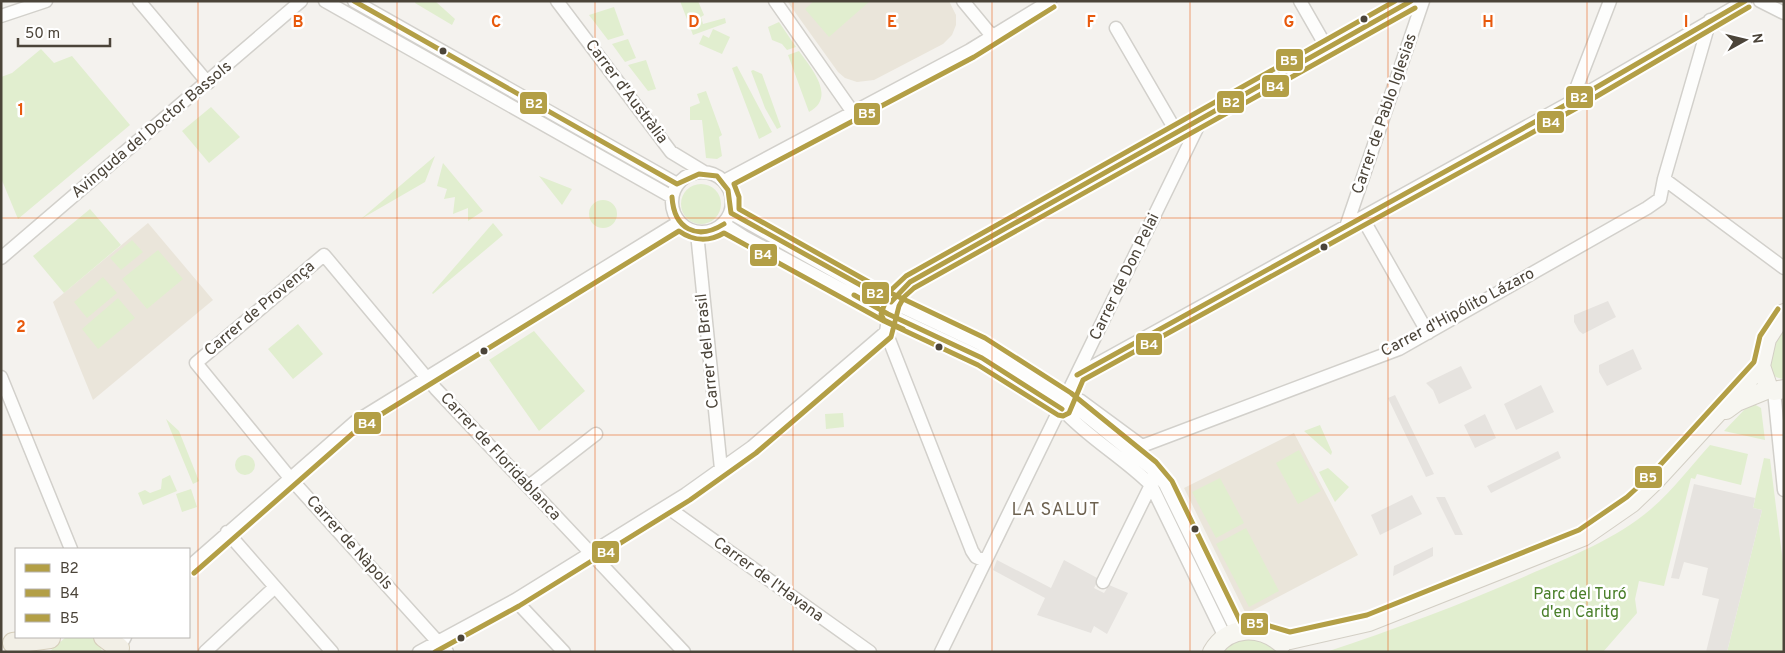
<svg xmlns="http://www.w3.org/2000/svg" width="1785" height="653" viewBox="0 0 1785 653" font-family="Overpass,sans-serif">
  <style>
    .education { fill: #eae5da }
    .green { fill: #e1eecf }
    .parking { fill: #e6e3df }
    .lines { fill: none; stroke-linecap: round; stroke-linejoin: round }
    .street-casing { stroke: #d2d0cb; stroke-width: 15 }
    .secondary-casing { stroke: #d3cfc5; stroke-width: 20 }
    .primary-casing { stroke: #d6cebb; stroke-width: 22 }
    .street { stroke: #fdfdfc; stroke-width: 12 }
    .secondary { stroke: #f7f6f1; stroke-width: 18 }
    .primary { stroke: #f2efe6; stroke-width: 20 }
    .bus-1-casing { stroke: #fff; stroke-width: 9 }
    .bus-2-casing { stroke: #fff; stroke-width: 9 }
    .bus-3-casing { stroke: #fff; stroke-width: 9 }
    .bus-1 { stroke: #b39f46; stroke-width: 5 }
    .bus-2 { stroke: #b39f46; stroke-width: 5 }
    .bus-3 { stroke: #b39f46; stroke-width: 5 }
    .grid { fill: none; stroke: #e8590c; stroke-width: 1; stroke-opacity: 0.55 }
    .bus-dot { fill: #4b4439; stroke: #fff; stroke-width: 2 }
    .labels { text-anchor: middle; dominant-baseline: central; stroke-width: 5; stroke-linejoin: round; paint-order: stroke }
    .street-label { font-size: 16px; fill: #4b4439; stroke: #fff }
    .park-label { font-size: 16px; fill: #4a7f2a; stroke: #fff }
    .neighbourhood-label { font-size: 18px; letter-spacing: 1px; fill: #6e6250; stroke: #fff }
    .grid-label { font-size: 16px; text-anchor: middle; font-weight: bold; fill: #e8590c; stroke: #fff; stroke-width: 5; stroke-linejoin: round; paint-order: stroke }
    .line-badge { stroke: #fff; stroke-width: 2 }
    .badge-label { font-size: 14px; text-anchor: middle; font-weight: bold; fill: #fff }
  </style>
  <rect width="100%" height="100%" fill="#f4f2ee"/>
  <path class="education" d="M787 1H949L956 15V25L952 35 943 44 874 80 857 82 845 78 838 72Z
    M148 223 213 300 93 400 53 302Z
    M1294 433 1358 555 1246 614 1184 488Z"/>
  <path class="green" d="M416 1H435L455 19 452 25 415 3Z
    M680 1H698L704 15 701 17 703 24 725 18 726 23 693 35Z
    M814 1H870L829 37 805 9Z
    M614 7 624 35 608 40 589 15Z
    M779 22 796 47 787 50 782 44 772 40 768 27Z
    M713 29 730 37 722 54 699 44 703 35 709 38Z
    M628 39 636 58 625 62 612 44Z
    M41 49 54 63 72 56 130 125 18 219 1 178V77L12 73Z
    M799 51C811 68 837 97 809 112L788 55Z
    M646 60 656 89 648 91 628 65Z
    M737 66 772 132 759 139 732 68Z
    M753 70 762 74 781 127 777 129 765 108 751 71Z
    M706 91 722 135 719 137 722 156 717 159 706 158 702 120H690V107L700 103 697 94Z
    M211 107 240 137 209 163 182 131Z
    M435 156 425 182 361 219Z
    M443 163 483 211 468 221V208L453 214 455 197 444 199 447 189 437 186Z
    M539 176 572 189 562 205Z
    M681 204a20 20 0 1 1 40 0a20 20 0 1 1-40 0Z
    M589 214a14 14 0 1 1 28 0a14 14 0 1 1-28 0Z
    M90 209 121 245 64 293 33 256Z
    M493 223 503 235 433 294 432 293Z
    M132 240 143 252 121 270 110 258Z
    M158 250 183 279 147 309 122 279Z
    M103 277 117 293 87 318 74 302Z
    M118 298 135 318 98 349 82 329Z
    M298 324 323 354 293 379 268 349Z
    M1784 324V379C1754 376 1776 338 1784 324Z
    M534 331 585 391 539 431 489 360Z
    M1754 404 1761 408 1765 440 1724 431 1744 410Z
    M843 413 844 427 826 429 825 414Z
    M166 419 179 431 199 481 193 484Z
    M1320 425 1332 452 1331 455 1304 431Z
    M1710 445 1748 454 1741 485 1697 474 1695 479 1691 478 1664 586 1639 581 1635 599 1637 613 1603 652H1326C1395 629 1462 604 1528 575 1570 557 1616 539 1651 509 1673 490 1691 466 1710 445Z
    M1299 450 1321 491 1298 504 1276 463Z
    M235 465a10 10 0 1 1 20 0a10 10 0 1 1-20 0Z
    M1764 458 1770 459 1784 571V652H1727L1762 510 1753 508Z
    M1328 468 1349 487 1335 502 1319 472Z
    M170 475 177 491 143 505 138 493 145 490 150 493 161 489 162 479Z
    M1220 478 1244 523 1216 538 1192 492Z
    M191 489 197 507 182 512 176 494Z
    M1246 528 1279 591 1249 607 1216 544Z
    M66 637H93L101 647 102 652H49Z
    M1256 638 1278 652H1221L1235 640Z"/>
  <path class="parking" d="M1608 301 1616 317 1583 334 1579 331 1574 322V315Z
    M1633 349 1642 369 1607 386 1599 372V365Z
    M1461 366 1472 388 1439 404 1433 390 1426 383Z
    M1541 385 1554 412 1516 430 1504 404Z
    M1395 395 1434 474 1426 477 1388 398Z
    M1485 414 1496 438 1475 448 1464 425Z
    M1558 451 1561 458 1491 493 1487 486Z
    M1694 484 1755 498 1753 508 1762 510 1727 652H1706L1719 599 1702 595 1708 568 1684 562 1679 579 1671 578Z
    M1412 495 1422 514 1380 535 1371 515Z
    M1436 497H1445L1463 535H1455Z
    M1433 547V556L1393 576 1394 566Z
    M997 560 1051 588 1064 560 1099 579 1094 588 1104 593 1109 585 1128 593 1107 634 1094 626 1091 633 1037 615 1045 598 993 570Z"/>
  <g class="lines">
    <g class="street-casing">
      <path id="street" d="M139 1 208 83
        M325 1 672 197
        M354 1 677 184
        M557 1 671 152 704 172
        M775 1 852 111
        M963 1 992 36
        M1300 1 1327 48
        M1760 1 1784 13
        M1 16 46 1
        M1116 28 1177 133
        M1571 102 1610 1
        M672 202a30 30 0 1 1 60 0a30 30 0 1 1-60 0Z
        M1664 179 1784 268
        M724 181 970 50 1050 1
        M731 213 873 293 981 344 1066 399 1151 468 1165 484 1237 631
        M1363 219 1428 333
        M724 224 744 237 888 314 982 358 1062 409C1088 438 1123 457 1151 485L1225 637
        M1346 227 1423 1
        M697 233 721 469
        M1 258 301 1
        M886 332 972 551 976 557 985 561
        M1077 375 1571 102 1745 1
        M1 377 71 549
        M1774 391 1784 490
        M1068 395 1081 401 1142 446 1399 349 1647 208 1660 199 1664 179 1710 20
        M529 486 596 434
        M667 507 870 652
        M227 532 332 652
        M189 567 355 422 679 222
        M1103 582 1151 485
        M515 600 564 652
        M119 648 125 637
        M205 652 275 587
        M419 652 515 600 686 494 752 447 886 332C889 310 891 295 910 282L1411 1
        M447 652 290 478 196 363 324 255 436 389 684 652
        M941 652 1202 118"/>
    </g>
    <g class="secondary-casing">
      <path id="secondary" d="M1769 389 1761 366 1767 339 1784 313
        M1726 410 1737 402 1769 389 1774 391 1784 389
        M1273 636 1290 640 1369 622 1583 537 1632 503 1656 480 1761 366
        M1212 652C1228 625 1260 625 1282 644"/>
    </g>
    <g class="primary-casing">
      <path id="primary" d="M104 637 119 648 117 652
        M13 643 50 638"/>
    </g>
    <use href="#street" class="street"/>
    <use href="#secondary" class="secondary"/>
    <use href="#primary" class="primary"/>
    <g class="bus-1-casing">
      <path id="bus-1" d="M354 1 677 184 699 174 717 176 728 190 731 213 891 302 910 282 1411 1
        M672 197C674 229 697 241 724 224
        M854 295 888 314 982 358 1062 409
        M1077 375 1571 102 1745 1"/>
    </g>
    <g class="bus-2-casing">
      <path id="bus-2" d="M194 573 359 428 679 231C693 241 709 242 724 233L884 321 978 365 1058 415 1063 416 1069 413 1083 380 1575 109 1749 7
        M435 652 519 606 690 500 756 453 891 337 899 306 904 297 914 288 1415 8"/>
    </g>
    <g class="bus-3-casing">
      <path id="bus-3" d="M1054 7 974 57 734 184 739 197V209L876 286 985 338 1071 393 1156 462 1172 481 1241 623 1263 624 1290 632 1367 615 1579 530 1627 497 1651 475 1754 362 1760 336 1778 309
        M903 329 884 320 881 314 889 292 906 276 1395 1"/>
    </g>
    <use href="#bus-1" class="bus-1"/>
    <use href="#bus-2" class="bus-2"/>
    <use href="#bus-3" class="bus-3"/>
  </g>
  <path class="grid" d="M198 1V652M397 1V652M595 1V652M793 1V652M992 1V652M1190 1V652M1388 1V652M1587 1V652M1 218H1784M1 435H1784"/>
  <g class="bus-dot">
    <circle cx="1364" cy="19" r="4.5"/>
    <circle cx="443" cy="51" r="4.5"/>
    <circle cx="1324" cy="247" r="4.5"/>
    <circle cx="939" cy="347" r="4.5"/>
    <circle cx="484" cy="351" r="4.5"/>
    <circle cx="1195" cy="529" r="4.5"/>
    <circle cx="461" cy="638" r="4.5"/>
  </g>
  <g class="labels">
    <g class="street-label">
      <text transform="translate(626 92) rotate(53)">Carrer d'Austràlia</text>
      <text transform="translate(1385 114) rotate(-71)">Carrer de Pablo Iglesias</text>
      <text transform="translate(152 130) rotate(-40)">Avinguda del Doctor Bassols</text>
      <text transform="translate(1125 277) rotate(-64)">Carrer de Don Pelai</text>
      <text transform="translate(260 309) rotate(-40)">Carrer de Provença</text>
      <text transform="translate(1458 313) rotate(-28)">Carrer d'Hipólito Lázaro</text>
      <text transform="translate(708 351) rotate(-96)">Carrer del Brasil</text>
      <text transform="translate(500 457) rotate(47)">Carrer de Floridablanca</text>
      <text transform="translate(349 543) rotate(48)">Carrer de Nàpols</text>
      <text transform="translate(768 580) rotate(36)">Carrer de l'Havana</text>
    </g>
    <g class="park-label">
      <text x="1580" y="595">Parc del Turó<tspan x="1580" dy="18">d'en Caritg</tspan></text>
    </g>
    <g class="neighbourhood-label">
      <text x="1056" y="510">LA SALUT</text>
    </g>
  </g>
  <g class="grid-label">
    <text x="298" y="27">B</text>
    <text x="496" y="27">C</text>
    <text x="694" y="27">D</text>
    <text x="892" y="27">E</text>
    <text x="1091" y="27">F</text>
    <text x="1289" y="27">G</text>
    <text x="1488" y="27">H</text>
    <text x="1686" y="27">I</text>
    <text x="21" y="115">1</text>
    <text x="21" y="332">2</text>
  </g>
  <g class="line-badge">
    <rect x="1275" y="48" width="29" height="24" rx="5" fill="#b39f46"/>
    <rect x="1261" y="74" width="29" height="24" rx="5" fill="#b39f46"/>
    <rect x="1565" y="85" width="29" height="24" rx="5" fill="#b39f46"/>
    <rect x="1216" y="90" width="29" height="24" rx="5" fill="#b39f46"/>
    <rect x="519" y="91" width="29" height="24" rx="5" fill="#b39f46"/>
    <rect x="853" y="102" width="28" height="24" rx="5" fill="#b39f46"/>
    <rect x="1536" y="110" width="29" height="24" rx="5" fill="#b39f46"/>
    <rect x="749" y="243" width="29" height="24" rx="5" fill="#b39f46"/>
    <rect x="861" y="281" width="29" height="24" rx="5" fill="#b39f46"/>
    <rect x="1135" y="332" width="28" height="24" rx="5" fill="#b39f46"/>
    <rect x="353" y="411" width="29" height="24" rx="5" fill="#b39f46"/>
    <rect x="1634" y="465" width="29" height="24" rx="5" fill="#b39f46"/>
    <rect x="591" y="540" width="29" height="24" rx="5" fill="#b39f46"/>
    <rect x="1240" y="612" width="29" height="24" rx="5" fill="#b39f46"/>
  </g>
  <g class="badge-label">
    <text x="1289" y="65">B5</text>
    <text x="1275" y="91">B4</text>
    <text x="1579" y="102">B2</text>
    <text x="1231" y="107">B2</text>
    <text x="534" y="108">B2</text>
    <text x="867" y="118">B5</text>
    <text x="1551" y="127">B4</text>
    <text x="763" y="259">B4</text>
    <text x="875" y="298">B2</text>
    <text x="1149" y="349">B4</text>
    <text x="367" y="428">B4</text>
    <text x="1648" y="482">B5</text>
    <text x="606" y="557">B4</text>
    <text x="1255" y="628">B5</text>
  </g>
  <rect width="1785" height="653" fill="none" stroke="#4b4439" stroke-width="5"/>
  <rect x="15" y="548" width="175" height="90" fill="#ffffff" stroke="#b7b4b0"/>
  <rect x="25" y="564" width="25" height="8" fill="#b39f46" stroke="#b7b4b0"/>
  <text x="60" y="573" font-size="15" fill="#4b4439">B2</text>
  <rect x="25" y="589" width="25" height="8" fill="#b39f46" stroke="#b7b4b0"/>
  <text x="60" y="598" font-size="15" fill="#4b4439">B4</text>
  <rect x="25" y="614" width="25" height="8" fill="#b39f46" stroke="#b7b4b0"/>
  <text x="60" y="623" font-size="15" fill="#4b4439">B5</text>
  <g transform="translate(1745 40) rotate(82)" stroke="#ffffff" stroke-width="4" paint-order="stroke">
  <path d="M0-4L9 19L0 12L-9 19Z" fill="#4b4439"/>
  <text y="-8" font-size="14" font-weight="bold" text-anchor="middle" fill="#4b4439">N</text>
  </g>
  <path d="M18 38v8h92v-8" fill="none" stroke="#4b4439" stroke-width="2.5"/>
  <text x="25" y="38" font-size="15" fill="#4b4439" stroke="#ffffff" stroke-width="4" paint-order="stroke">50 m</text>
</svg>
